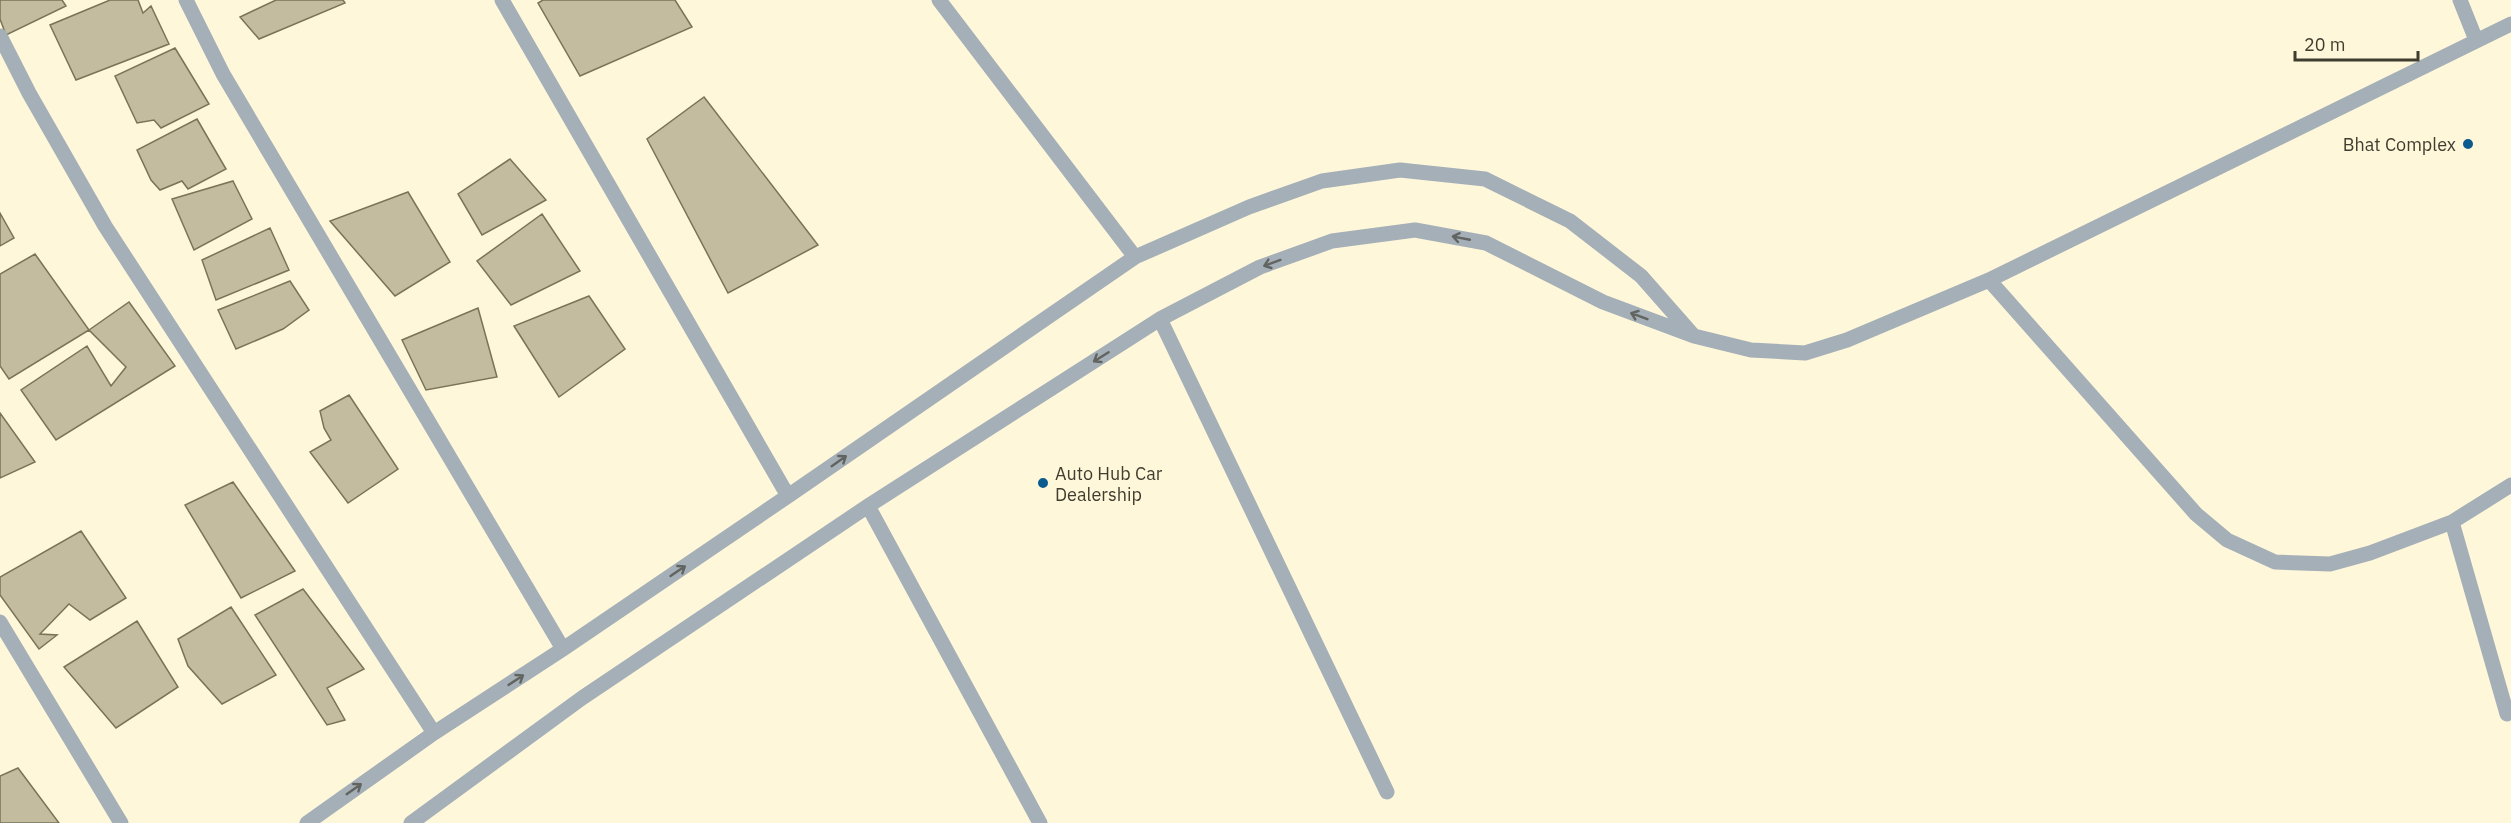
<svg xmlns="http://www.w3.org/2000/svg" width="2511" height="823" viewBox="0 0 2511 823" font-family="'IBM Plex Sans',sans-serif">
  <style>
    .building { fill: #c3bc9e; stroke: #7a7358; stroke-width: 1.5 }
    .lines { fill: none; stroke-linecap: round; stroke-linejoin: round }
    .minor { stroke: #a4afb8; stroke-width: 15 }
    .oneway { stroke: #626460 }
    .poi-dot { fill: #0c5b8e; stroke: #fff7d9; stroke-width: 2 }
    .labels { text-anchor: middle; dominant-baseline: central; stroke-width: 6; stroke-linejoin: round; paint-order: stroke }
    .poi-label { font-size: 18px; fill: #3f3c30; stroke: #fff7d9; text-anchor: end }
  </style>
  <rect width="100%" height="100%" fill="#fff7d9"/>
  <path class="building" d="M0 0H62L66 6 6 35 0 19Z
    M110 0H138L143 13 151 6 169 44 76 80 50 25Z
    M276 0H343L345 3 259 39 240 17Z
    M543 0H675L692 27 580 76 538 3Z
    M175 48 209 104 161 128 154 120 137 123 115 76Z
    M704 97 818 245 728 293 647 139Z
    M197 119 226 169 188 189 182 181 160 190 151 180 137 150Z
    M510 159 546 200 482 235 458 194Z
    M233 181 252 219 194 250 172 199Z
    M408 192 450 262 395 296 330 221Z
    M0 213 14 238 0 246Z
    M542 214 580 271 511 305 477 261Z
    M270 228 289 270 216 300 202 260Z
    M35 254 89 330 9 379 0 366V274Z
    M290 281 309 310 283 329 236 349 218 310Z
    M589 296 625 349 559 397 514 326Z
    M129 302 175 366 56 440 21 390 87 346 111 386 126 367 89 330Z
    M478 308 497 377 426 390 402 340Z
    M349 395 398 469 348 503 310 452 331 440 324 428 320 411Z
    M0 413 35 462 0 478Z
    M233 482 295 571 241 598 185 505Z
    M81 531 126 598 90 620 69 604 40 634 57 635 39 649 0 595V577Z
    M303 589 364 669 327 688 345 720 327 725 255 615Z
    M231 607 276 675 222 704 188 666 178 639Z
    M137 621 178 687 116 728 64 667Z
    M18 768 59 823H0V776Z"/>
  <g class="lines">
    <path class="minor" d="M186 0 223 74 563 649
      M502 0 788 496
      M939 0 1135 257
      M2460 0 2476 40
      M0 36 29 93 105 226 434 733
      M1989 280 2196 514 2227 540 2275 562 2330 564 2370 553 2452 522 2511 485
      M1160 319 1387 792
      M868 506 1040 823
      M2452 522 2507 714
      M0 622 121 823
      M307 823 434 733 563 649 788 496 1135 257 1249 207 1322 181 1400 170 1485 179 1570 221 1641 276 1692 334
      M411 823 582 698 868 506 1160 319 1260 267 1332 241 1415 230 1486 243 1603 302 1694 336 1751 350 1805 353 1847 340 1989 280 2511 24"/>
  </g>
  <defs><path id="oneway-shaft" d="M-6 0H5M1.5-3L5.5 0L1.5 3" fill="none" stroke-width="1.6" stroke-linecap="round" stroke-linejoin="round" transform="scale(1.5)"/></defs>
  <g class="oneway">
    <use href="#oneway-shaft" transform="translate(1461 238) rotate(-169)"/>
    <use href="#oneway-shaft" transform="translate(1272 263) rotate(160)"/>
    <use href="#oneway-shaft" transform="translate(1639 316) rotate(-159)"/>
    <use href="#oneway-shaft" transform="translate(1101 357) rotate(148)"/>
    <use href="#oneway-shaft" transform="translate(839 461) rotate(-35)"/>
    <use href="#oneway-shaft" transform="translate(678 571) rotate(-34)"/>
    <use href="#oneway-shaft" transform="translate(516 680) rotate(-33)"/>
    <use href="#oneway-shaft" transform="translate(354 789) rotate(-35)"/>
  </g>
  <g class="poi-dot">
    <circle cx="2468" cy="144" r="6"/>
    <circle cx="1043" cy="483" r="6"/>
  </g>
  <g class="labels">
    <g class="poi-label">
      <text x="2456" y="144">Bhat Complex</text>
      <text x="1055" y="473" text-anchor="start">Auto Hub Car<tspan x="1055" dy="21">Dealership</tspan></text>
    </g>
  </g>
  <path d="M2295 51v9h123v-9" fill="none" stroke="#3f3c30" stroke-width="3"/>
  <text x="2304" y="51" font-size="18" fill="#3f3c30" stroke="#fff7d9" stroke-width="4.5" paint-order="stroke">20 m</text>
</svg>
